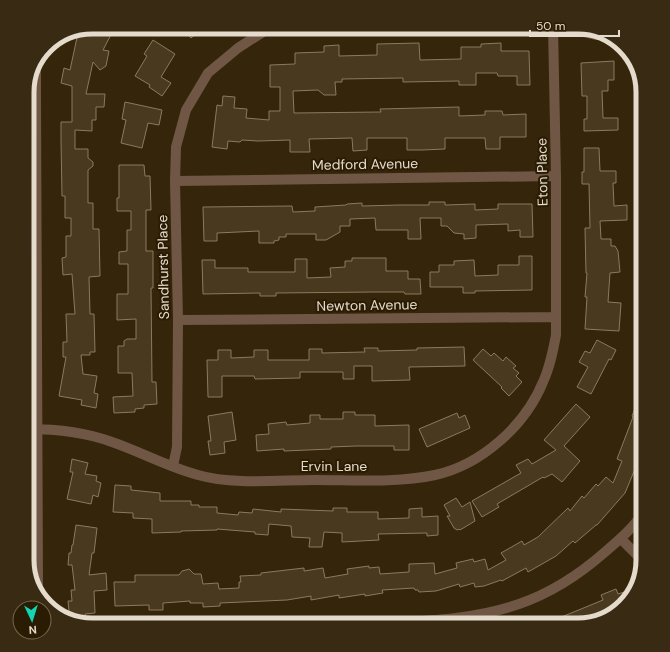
<svg xmlns="http://www.w3.org/2000/svg" width="670" height="652" viewBox="0 0 670 652" font-family="'DM Sans',sans-serif">
  <style>
    .building { fill: #49391f; stroke: #8c7a5f }
    .lines { fill: none; stroke-linecap: round; stroke-linejoin: round }
    .minor { stroke: #705745; stroke-width: 10 }
    .labels { text-anchor: middle; dominant-baseline: central; stroke-width: 4; stroke-linejoin: round; paint-order: stroke }
    .street-label { font-size: 14px; fill: #e5dbcc; stroke: #2a1b03 }
    .rim { fill: none; stroke: #e5dbcc; stroke-width: 5 }
  </style>
  <rect width="100%" height="100%" fill="#35250b"/>
  <path class="building" d="M92 27H115L103 50 109 51 106 66 100 70 93 62 86 94H105L104 107H96V120H92V131L75 130V149H88V158L93 162V166L88 170V203H93V229H99L100 276 89 277 90 314H94L95 352H90V355H81L83 374 97 376 94 393 98 394 96 408 81 405 82 400 59 396 66 357H63V342H67L66 314H75L72 274 63 275 62 258 66 257V236H71V218H65V196H62L61 140V122H72V86L61 83 64 68 70 70 78 33Z
    M181 27H204L191 38Z
    M153 40 175 54 161 77 171 83 162 96 149 87 150 85 135 76 147 56 144 54Z
    M419 43 420 60 461 59V47H481V44L501 43V51H529L530 85H517V76H498L497 73H476V85H459V81L403 82V78L342 79V82H335L336 95H324L318 90 293 91 294 113 381 112 380 109 459 107V116L485 115V111H502L503 115 526 114V137H500V149H486L485 138H445V149L422 150H407V138H367V150L353 151 352 138 309 139 310 152H290V140L258 141 242 140 240 142 228 141 227 149 212 147 217 105 222 106 223 96 235 97 234 108 247 109 246 118 269 120V111H280V87H270V65L295 64V53L324 52V46L339 45V56L377 55V44Z
    M614 61V80H608V91H602L603 118H618V130L584 131V119H587V96H582L581 63Z
    M125 102 162 110 159 125 148 123 142 148 121 143 126 120 122 119Z
    M584 148H599L600 171H616V183H613L614 206 627 205V220L600 221 601 239H611V246H615L618 251 620 272 610 273 608 302 621 303 619 331 585 329 587 297H585L587 273H586L585 228H590L589 184H582V172H584Z
    M119 165H144L145 176H150L151 210H146V251H153V288H151L152 382H156L157 404 144 405V408L135 409V412L114 413 113 397 133 396 132 373H118V346H124V341L127 339H136V319L117 320V294H128V264H119V252L127 251V230H131V211H117V198H119Z
    M429 202H445V205L475 204V210L498 209V204H532L533 237H520V230L508 231V224L476 225V238L464 239V234L454 233 447 226H441V218H420L421 239H408V230H376L375 218 350 219V226H340V232L326 240H316V234H286V237H279V240L274 241V243H259V231L217 233V241H204L203 207 292 206 293 212 315 211V207L346 205 347 204 362 203V206L399 205H429Z
    M519 256H532V290L475 291V293H463V287H430V272H439V265H454V261L474 260 475 276 498 275V265H519Z
    M352 258H386V271H408V279H420L421 294H405L404 292H374L276 293V296H260V293L203 294 202 260H215V268H248V272H295V259H307V278L331 277 330 268 345 267V261H352Z
    M597 340 616 350 611 360 609 359 591 394 577 387 588 367 579 362 585 351 590 353Z
    M464 347 465 366 409 367 410 380 372 381V366H354V379H343V372H300V378L255 379 254 376H222V397H208L207 360H218V350H231V358L254 357V350H268V360H309V349H322V353L365 352 364 348H378V351L417 350V348Z
    M483 349 491 356 494 353 503 361 506 357 516 366 513 368 519 373 516 376 522 382 509 396 501 388 502 387 473 360Z
    M643 389V458L638 470 635 469 625 493 597 525H596L575 543 573 541 556 556 528 572 526 568 502 581 501 580 484 586 475 587 474 583 460 587 459 584 436 591 419 592 418 590H415L414 588 382 590 383 593 365 596V594L339 598V595L311 600V596L287 600 220 603V606L203 607V603H190V601L163 603V610H149V605L115 606 114 582H135V575H179L182 571 186 570 189 569 194 574H201L203 584 218 583 219 589 239 588V582H241L240 576 261 575V573L304 568V571L323 568 325 578 348 574 347 569 369 566V568L379 567 380 574 409 572V564L434 563 435 574 457 568 456 563 473 559 474 562 485 559 488 570 506 560 501 553 522 541 524 545 538 537 568 508 570 511 582 496 584 498 596 484 598 486 606 477 613 483 622 461 617 459 633 417 632 416Z
    M576 404 590 417 564 446 580 461 562 482 552 474 544 478 543 477 497 504 499 507 482 517 472 501 521 473 516 465 528 459 532 464 556 450 544 440Z
    M232 412 236 440 224 442 225 453 210 455 208 441H211L208 416Z
    M343 412H355V415H375V426L409 425V450H394V446H356L331 447V449L284 451V449L257 451 256 435 269 434 268 424 286 422 287 425 310 423V415H320V419H343Z
    M457 413 459 418 465 415 470 428 427 447 419 429Z
    M72 459 88 463 85 474 97 476 96 481 101 483 98 497 93 495 91 504 67 499 73 472H70Z
    M115 485 131 486V490L160 493V501H191V505H199V507H217V513L238 515 239 512 252 513 253 509 281 512V509L333 511V508H347V512H378V519L409 518V509L422 508V517L438 516V535L427 536V533L378 534 379 540 342 542V533L324 532 322 547H309L310 538 292 537 291 526 269 524 268 535 255 534V532L217 529V530L181 531V532L152 533V519L133 518V513L113 512Z
    M456 498 462 507 470 502 475 521 460 530 459 529 457 530 454 528 447 516H450L444 505Z
    M76 525 97 528 94 553H92L89 575 106 573 107 590 94 591 95 613 85 614 86 621 78 622 70 621 68 601H72L71 590H75L72 565H68L69 553H71L72 545H73Z
    M636 588 621 609 578 625H542L603 600 601 595 616 589 618 594Z"/>
  <g class="lines">
    <path class="minor" d="M561 27 597 35
      M36 69V94L38 590
      M175 181 556 176
      M178 320 556 317
      M27 429C56 429 85 432 112 442 141 452 168 467 198 475 233 485 279 480 315 480 352 480 398 483 435 475 481 465 525 426 543 382 550 367 553 351 556 335V176L553 27
      M173 466 177 447 178 320 175 181 176 147 186 110 208 73 238 48 266 30 275 27
      M621 539 643 561
      M356 625C411 621 467 622 519 604 551 593 580 574 605 552 619 540 633 528 643 513"/>
  </g>
  <g class="labels">
    <g class="street-label">
      <text transform="translate(365 164) rotate(-1)">Medford Avenue</text>
      <text transform="translate(542 172) rotate(-91)">Eton Place</text>
      <text transform="translate(163 267) rotate(-91)">Sandhurst Place</text>
      <text transform="translate(367 305) rotate(-1)">Newton Avenue</text>
      <text x="334" y="466">Ervin Lane</text>
    </g>
  </g>
  <path d="M0 0H670V652H0ZM92 34H578A58 58 0 0 1 636 92V560A58 58 0 0 1 578 618H92A58 58 0 0 1 34 560V92A58 58 0 0 1 92 34Z" fill="#392a13" fill-rule="evenodd"/>
  <path class="rim" d="M92 34H578A58 58 0 0 1 636 92V560A58 58 0 0 1 578 618H92A58 58 0 0 1 34 560V92A58 58 0 0 1 92 34Z"/>
  <g transform="translate(32 620) rotate(176)"><circle r="19" fill="#2a1b03" stroke="#756853"/>
  <path d="M0-3L7 15L0 10L-7 15Z" fill="#14d5b3"/>
  <text y="-6" font-size="11" font-weight="bold" text-anchor="middle" fill="#e5dbcc">N</text>
  </g>
  <path d="M530 30v6h89v-6" fill="none" stroke="#e5dbcc" stroke-width="2"/>
  <text x="536" y="30" font-size="12" fill="#e5dbcc" stroke="#2a1b03" stroke-width="3" paint-order="stroke">50 m</text>
</svg>
